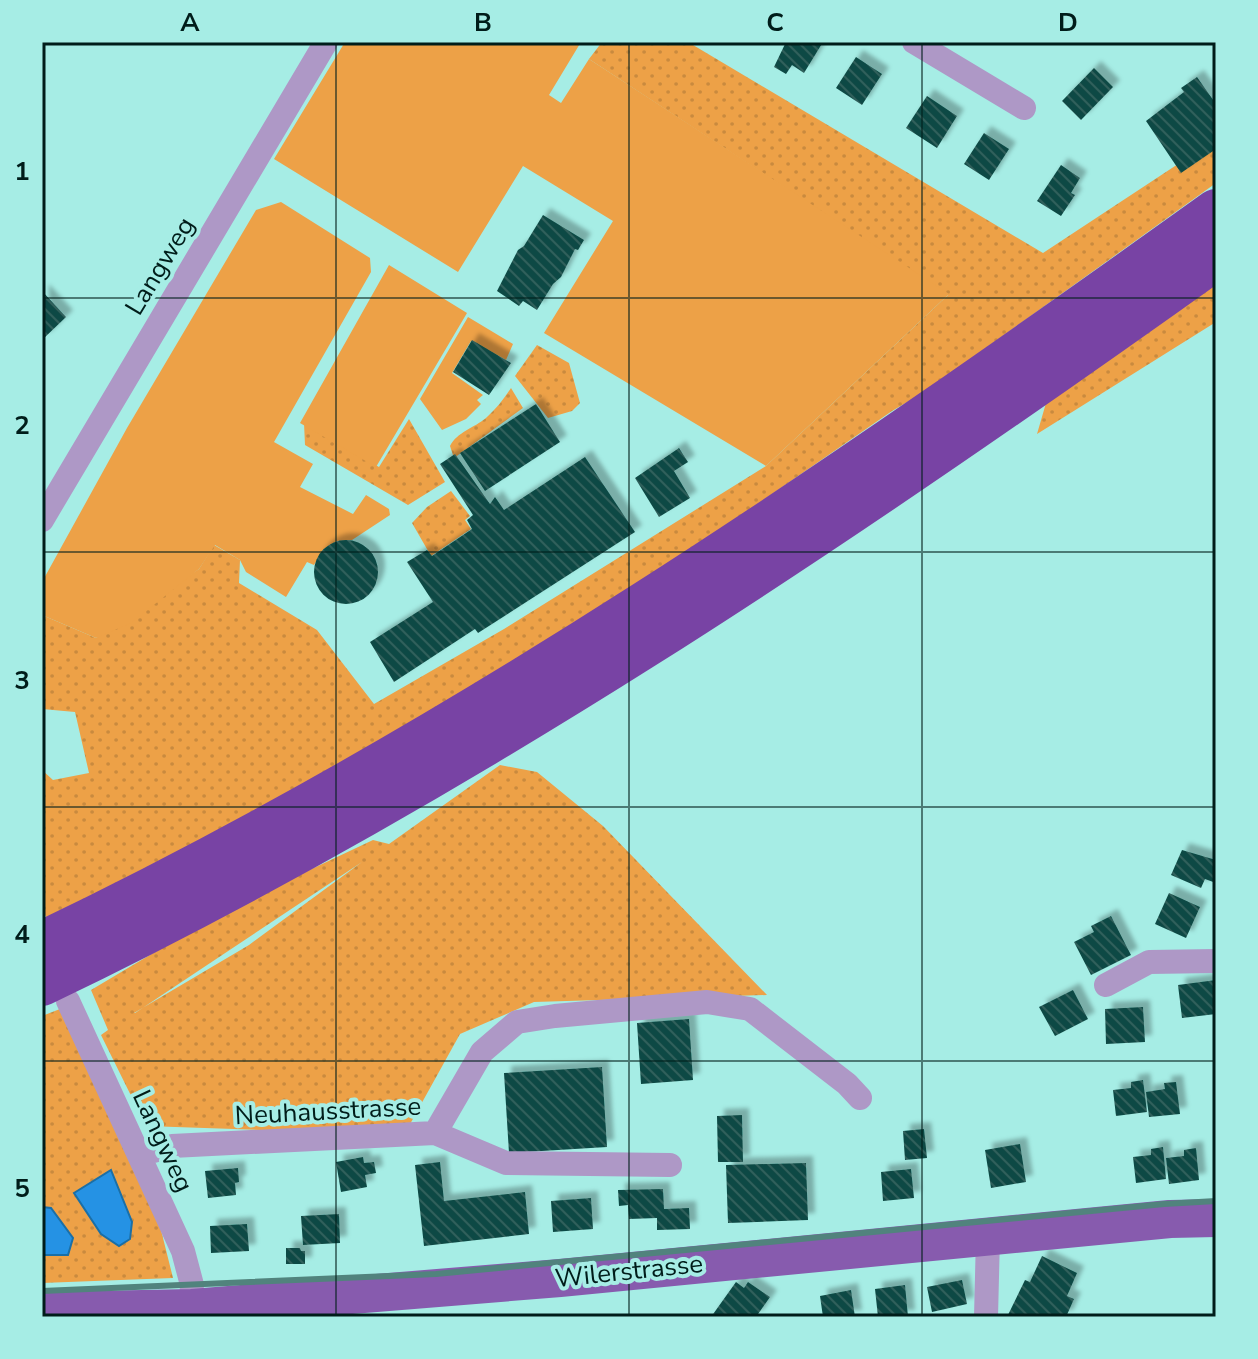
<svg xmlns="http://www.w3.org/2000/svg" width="1258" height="1359" viewBox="0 0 1258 1359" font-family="'Nunito Sans',sans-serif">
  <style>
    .grass { fill: url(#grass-dots); fill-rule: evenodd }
    .garden { fill: #eda147 }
    .water { fill: #2592e4; stroke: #1a6fa7; stroke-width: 2 }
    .building { fill: url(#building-back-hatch); filter: url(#shadow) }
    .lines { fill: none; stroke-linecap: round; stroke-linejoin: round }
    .street { stroke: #ae98c6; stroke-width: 24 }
    .primary { stroke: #875bae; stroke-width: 38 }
    .highway { stroke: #7843a4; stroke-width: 44 }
    .rail { stroke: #51837d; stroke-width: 6 }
    .grid { fill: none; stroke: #001d1a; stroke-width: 2; stroke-opacity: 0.55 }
    .labels { text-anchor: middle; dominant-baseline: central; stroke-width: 8; stroke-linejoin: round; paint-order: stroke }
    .street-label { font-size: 26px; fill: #001d1a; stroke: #a6ede5 }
    .neatline { fill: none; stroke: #001d1a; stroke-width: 3 }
    .grid-label { font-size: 26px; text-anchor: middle; font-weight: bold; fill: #001d1a }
  </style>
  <defs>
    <pattern id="grass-dots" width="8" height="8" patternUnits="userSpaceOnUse" patternTransform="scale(2)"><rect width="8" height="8" fill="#eda147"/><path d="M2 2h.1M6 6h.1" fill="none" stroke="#c98a3e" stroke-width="1.8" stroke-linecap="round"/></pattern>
    <pattern id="building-back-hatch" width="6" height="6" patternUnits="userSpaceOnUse" patternTransform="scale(2)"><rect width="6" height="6" fill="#0f4944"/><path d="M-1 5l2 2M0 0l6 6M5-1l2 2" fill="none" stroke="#30605c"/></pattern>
    <filter id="shadow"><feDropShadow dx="7" dy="-7" stdDeviation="2" flood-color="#0004"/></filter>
  </defs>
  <rect width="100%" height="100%" fill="#a6ede5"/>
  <path class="grass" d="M602 42H688L1043 253 1216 139V183L926 391 892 411 703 542 425 722 47 920 42 906V770L53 780 89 773 75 712 42 709V615L96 638 199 569 214 545 240 560 239 583 317 630 374 704 504 629 766 466 948 295 589 59Z
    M1216 280V322L1037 434 1046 403Z
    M537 345 569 363 580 403 572 411 548 418 515 376Z
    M511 388 523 408 454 458 450 446C457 432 474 428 486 418 496 409 504 399 511 388Z
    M409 419 445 482 408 505 305 445 304 423 379 467Z
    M451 491 470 516 465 520 471 529 431 556 412 523 427 507Z
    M500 765 537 772 603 826 767 995 534 1002 460 1034 404 1135 146 1126 101 1035 108 1030 91 990 229 908 373 840 389 844ZM362 862 249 945 134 1013H135Z
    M60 1009 160 1226 173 1278 42 1283V1255H68L52 1208 42 1207V1016Z"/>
  <path class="garden" d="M345 42H581L549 95 561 103 589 59 949 294 766 466 544 333 613 221 523 166 458 272 274 159Z
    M281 202 370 258 371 272 274 442 313 464 300 487 353 514 366 495 389 509 390 515 352 540 337 541 324 549 314 565 307 562 286 597 246 572 240 560 215 545 199 569 131 623 96 638 42 615V582L127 428 256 210Z
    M389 265 467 313 376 467 300 423Z
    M468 317 513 344 506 360 471 341 452 373 483 395 477 400 481 404 466 419 442 430 420 399Z"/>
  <path class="water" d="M111 1170 132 1222 130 1239 119 1246 101 1234 74 1193Z
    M42 1207 51 1208 73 1238 68 1255H42Z"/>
  <path class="building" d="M786 42H823L804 73 792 65 786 74 774 67Z
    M856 57 882 74 862 105 836 88Z
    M1094 68 1113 87 1081 120 1062 101Z
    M1197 77 1216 104V149L1181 173 1146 121 1184 92 1181 88Z
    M927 96 957 116 937 148 906 128Z
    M984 133 1009 149 989 180 964 164Z
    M1061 165 1080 178 1071 193 1075 195 1061 216 1037 201Z
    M543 215 584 240 578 250 575 249 561 277 553 284 537 310 523 301 519 306 497 291 518 250 524 246Z
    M42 291 66 317 42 340Z
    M472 340 511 363 489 395 453 372Z
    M536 404 560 442 485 491 460 453Z
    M679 448 688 462 674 471 690 498 659 517 635 478Z
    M455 454 490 504 495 497 504 510 585 457 635 532 478 633 475 629 394 682 370 642 433 602 407 562 427 550 432 556 472 529 467 520 473 515 440 464Z
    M314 572a32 32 0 1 1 64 0a32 32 0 1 1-64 0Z
    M1182 850 1216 860V883L1205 879 1201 888 1171 875Z
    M1169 893 1200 907 1186 938 1155 924Z
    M1111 916 1131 955 1091 975 1074 942 1094 932 1091 926Z
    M1216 980V1014L1182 1018 1178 985Z
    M1073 990 1088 1019 1055 1036 1039 1007Z
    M1143 1007 1145 1042 1106 1044 1105 1009Z
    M689 1019 693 1080 641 1084 637 1023Z
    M602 1067 607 1147 509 1153 504 1073Z
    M1143 1080 1147 1112 1116 1116 1113 1090 1131 1088V1082Z
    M1176 1082 1180 1114 1149 1117 1146 1092 1165 1089 1164 1083Z
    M742 1115 743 1162H718L717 1116Z
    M924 1129 927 1158 905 1160 903 1131Z
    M1020 1144 1026 1182 991 1188 985 1150Z
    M1163 1147 1166 1179 1136 1183 1133 1157 1151 1155V1149Z
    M1196 1148 1199 1180 1169 1184 1166 1158 1184 1156V1150Z
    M363 1157 364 1163 374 1162 376 1173 365 1175 367 1187 341 1192 336 1162Z
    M440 1162 444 1201 525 1192 529 1234 424 1246 415 1165Z
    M806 1163 808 1220 728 1223 726 1165Z
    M238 1168 239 1182 235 1183 236 1195 208 1198 205 1171Z
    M911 1169 914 1198 883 1201 881 1172Z
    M663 1189 664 1209 689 1208 690 1229 657 1230V1218L629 1219 628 1205 619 1206 618 1190Z
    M591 1198 593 1229 553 1232 551 1201Z
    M339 1214 340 1243 303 1245 301 1216Z
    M247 1224 249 1251 211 1253 210 1226Z
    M286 1248H300L301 1251H305V1264H286Z
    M1042 1256 1077 1273 1067 1296 1074 1299 1066 1317H1007L1025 1280 1030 1282Z
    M962 1280 967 1304 932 1312 927 1287Z
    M736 1282 744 1288 748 1282 770 1297 756 1317H711Z
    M905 1285 908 1317H878L875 1289Z
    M851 1290 855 1317H823L820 1296Z"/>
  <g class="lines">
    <path class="street" d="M914 42 1024 108
      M42 520 326 42
      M1106 985 1149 962 1216 961
      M68 1001 183 1251 192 1285 190 1317
      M435 1133 482 1052 517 1022 555 1016 707 1002 750 1009 847 1084 860 1098
      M139 1155 172 1146 435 1133 506 1163 670 1165
      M986 1317 988 1236"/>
    <path class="primary" d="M42 1311 192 1308 560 1278 1170 1219 1216 1218"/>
    <path class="highway" d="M42 943C459 744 842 479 1216 211
      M42 984C458 784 841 526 1216 258"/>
    <path class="rail" d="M42 1291 436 1274 1164 1204 1216 1201"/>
  </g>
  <path class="grid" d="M336 42V1317M629 42V1317M922 42V1317M42 298H1216M42 552H1216M42 807H1216M42 1061H1216"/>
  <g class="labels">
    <g class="street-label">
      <text transform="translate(160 266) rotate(-59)">Langweg</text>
      <text transform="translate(328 1111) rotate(-3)">Neuhausstrasse</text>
      <text transform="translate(163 1141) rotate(65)">Langweg</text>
      <text transform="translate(629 1271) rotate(-6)">Wilerstrasse</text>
    </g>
  </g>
  <rect width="1258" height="1359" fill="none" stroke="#a6ede5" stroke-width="88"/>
  <rect x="44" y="44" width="1170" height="1271" class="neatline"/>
  <g class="grid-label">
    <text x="190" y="31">A</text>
    <text x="483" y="31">B</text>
    <text x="775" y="31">C</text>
    <text x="1068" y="31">D</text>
    <text x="22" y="180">1</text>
    <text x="22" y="434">2</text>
    <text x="22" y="689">3</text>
    <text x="22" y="943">4</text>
    <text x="22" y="1197">5</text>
  </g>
</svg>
